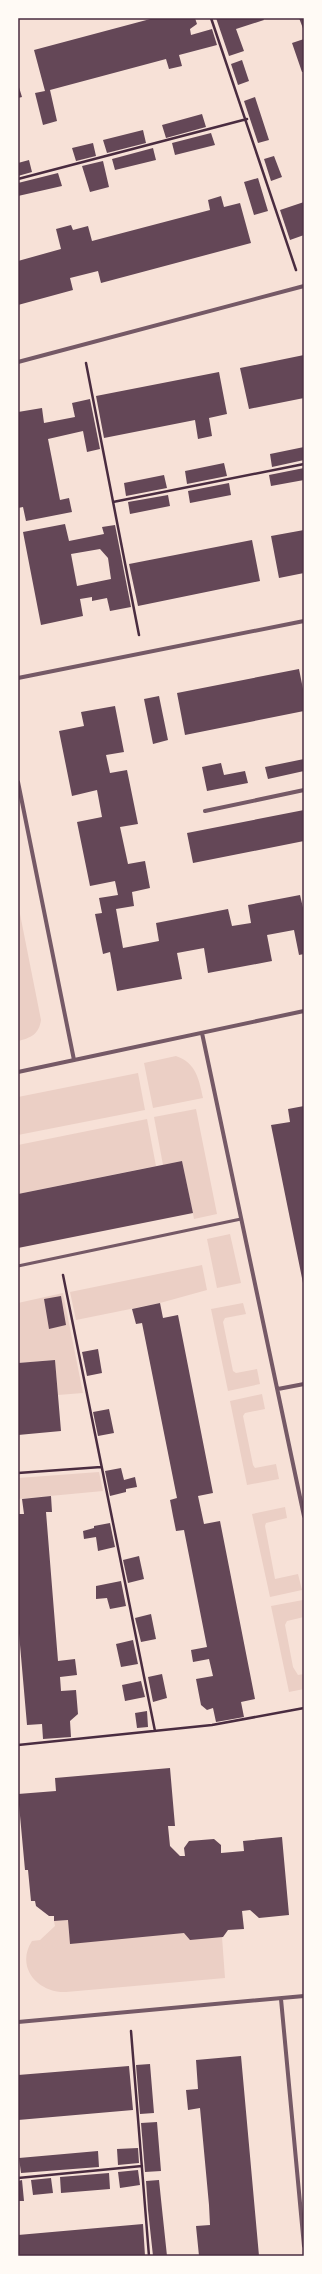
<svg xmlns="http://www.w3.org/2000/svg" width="322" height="2274" viewBox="0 0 322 2274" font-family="Helvetica,sans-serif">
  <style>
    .green { fill: #ebcfc5 }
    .building { fill: #644757; fill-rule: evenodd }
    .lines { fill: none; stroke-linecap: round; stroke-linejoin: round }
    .path { stroke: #4a2c40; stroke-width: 2.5 }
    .service { stroke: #755966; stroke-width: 3 }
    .minor { stroke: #755966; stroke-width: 4 }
    .neatline { fill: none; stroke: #4a2c40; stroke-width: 1.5 }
  </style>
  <rect width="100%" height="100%" fill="#f7e1d7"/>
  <path class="green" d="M18 904 41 1020C39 1034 31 1038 18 1041Z
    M176 1056C196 1063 199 1079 203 1098L153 1108 144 1063Z
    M138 1073 145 1110 18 1135V1097Z
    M196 1109 217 1214 194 1219 182 1161 163 1165 154 1117Z
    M147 1119 156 1166 18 1194V1145Z
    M230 1234 241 1283 217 1288 207 1239Z
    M202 1265 207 1290 160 1303 76 1320 70 1292Z
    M63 1293 83 1393 58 1395 55 1360 18 1363V1303Z
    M243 1303 246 1314 225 1318 223 1322 233 1371 236 1373 257 1369 260 1384 228 1391 211 1309Z
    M262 1394 265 1409 245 1413 243 1416 253 1465 255 1468 276 1464 279 1479 247 1485 230 1401Z
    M99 1472 103 1491 18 1499V1478Z
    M285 1507 287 1518 266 1523 265 1526 275 1579 298 1574 302 1590 270 1597 252 1514Z
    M303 1600 304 1617 287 1621 285 1625 293 1667 298 1675 304 1674V1689L289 1692 271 1606Z
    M68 1920 222 1937 225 1978 66 1992C38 1993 15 1967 32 1941L40 1940 55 1926 54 1921Z"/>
  <path class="building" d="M154 18H195L197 24 190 29 191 35 212 29 217 45 179 55 182 66 169 69 166 59 50 90 57 121 43 125 35 93 45 91 34 50Z
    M216 18H263L264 20 236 29 244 51 229 56Z
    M299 18H304V31Z
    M304 39V72H302L292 43Z
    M242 60 249 81 238 85 231 64Z
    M18 84 22 97 18 98Z
    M255 97 269 140 258 143 244 101Z
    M202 114 206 127 166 138 162 125Z
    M143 130 146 143 107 153 103 140Z
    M211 133 215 145 175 155 172 143Z
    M93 143 96 156 76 161 72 148Z
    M153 148 156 160 115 170 112 159Z
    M274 156 282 177 271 181 264 159Z
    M29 160 32 172 18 176V163Z
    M103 161 109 187 90 192 82 166Z
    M58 173 62 186 18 196V183Z
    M258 178 268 211 254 215 244 182Z
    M221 196 224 207 240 203 251 243 101 283 98 271 70 278 73 290 18 305V261L61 249 56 229 71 225 73 230 88 226 92 241 210 210 208 200Z
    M304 202V235L290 240 280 210Z
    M304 355V398L249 409 240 368Z
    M219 372 227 414 209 418 212 436 198 439 195 420 104 438 96 396Z
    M90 399 100 449 87 452 83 431 48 439 60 500 69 498 72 512 26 521 23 507 18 508V412L42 408 44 423 75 417 72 403Z
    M304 447V460L272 467 270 454Z
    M224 463 227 476 187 484 185 471Z
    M304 468V480L271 486 269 475Z
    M164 475 167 488 126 496 124 483Z
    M229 483 231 495 190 503 188 491Z
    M168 495 170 506 130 514 128 502Z
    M65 524 69 541 104 534 102 527 115 525 131 607 110 611 107 598 92 601V597L80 599 83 616 41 625 23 532ZM100 549 108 558 111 579 77 586 71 554Z
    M304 530V573L279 578 271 536Z
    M252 540 260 581 138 606 129 564Z
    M299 669 304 694V711L185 735 177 693Z
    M159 696 168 740 153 744 144 699Z
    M115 706 124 752 106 755 110 773 127 770 138 824 120 827 128 864 145 861 150 888 132 892 134 906 116 909 123 948 159 941 156 923 228 909 232 926 251 923 248 905 300 895 304 912V954L299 955 294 930 267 935 272 961 208 973 204 948 177 953 182 979 117 991 110 952 103 954 95 914 102 913 99 898 118 895 115 881 90 886 77 822 102 817 97 790 72 796 59 731 84 726 81 712Z
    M304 759V771L268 779 265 767Z
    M221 763 224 775 245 771 248 783 207 791 202 767Z
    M304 810V841L193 863 187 833Z
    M304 1106V1283H303L271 1125 290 1122 288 1109Z
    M182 1161 193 1213 18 1248V1194Z
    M61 1296 66 1325 49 1329 44 1299Z
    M160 1303 163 1318 178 1315 213 1493 198 1496 204 1524 220 1521 255 1699 241 1702 244 1717 216 1722 213 1708 207 1710 201 1705 196 1679 213 1676 209 1659 193 1662 191 1650 207 1647 184 1530 176 1531 173 1516 170 1500 177 1498 142 1323 136 1324 132 1309Z
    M98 1349 102 1373 87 1376 82 1352Z
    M55 1360 61 1431 18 1435V1363Z
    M109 1409 114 1433 98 1436 93 1412Z
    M121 1468 124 1480 135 1477 137 1487 126 1489V1492L110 1496 105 1471Z
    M51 1496 52 1512H46L58 1661 75 1659 77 1675 60 1677 61 1691 76 1690 78 1714 70 1721 71 1737 43 1739 42 1724 27 1725 18 1622V1514H24L22 1499Z
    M110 1523 115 1547 98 1551 96 1537 84 1539 83 1531 94 1528V1526Z
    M139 1556 144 1579 128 1583 123 1560Z
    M121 1581 126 1606 110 1609 107 1598 96 1599V1586Z
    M151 1614 156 1639 141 1642 135 1618Z
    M133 1640 138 1664 121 1667 116 1644Z
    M162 1674 167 1698 153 1702 148 1677Z
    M141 1681 145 1697 125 1701 122 1685Z
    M147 1711 148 1727 137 1728 135 1713Z
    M170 1768 175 1826H168L170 1846 180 1856H185L184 1848 189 1841 214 1839 221 1845V1853L244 1851 243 1841 282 1837 289 1915 259 1918 250 1910 242 1911 244 1929 228 1930 223 1937 190 1940 184 1933 70 1944 68 1920 54 1921V1916H49L36 1906 35 1901H31L28 1870H25L18 1794 56 1791 55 1778Z
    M241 2056 259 2256H199L196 2226 210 2225 209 2205 200 2108 188 2110 186 2090 198 2089 196 2060Z
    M150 2064 154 2113 140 2114 136 2065Z
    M129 2066 133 2110 18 2120V2075Z
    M157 2122 161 2171 145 2172 141 2123Z
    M138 2148 139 2163 118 2165 117 2149Z
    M98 2151 99 2167 21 2173 19 2158Z
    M138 2170 140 2185 120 2188 118 2172Z
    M109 2173 110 2189 61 2193 60 2177Z
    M51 2178 53 2193 33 2195 31 2180Z
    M22 2180 24 2201H18V2181Z
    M159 2180 162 2209 167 2256H153L148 2210 146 2181Z
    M143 2224 145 2256H18V2235Z"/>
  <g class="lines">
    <path class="path" d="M211 18 296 270
      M18 179 247 119
      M86 363 139 635
      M113 502 304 464
      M63 1275 155 1731
      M18 1473 101 1467
      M18 1745 212 1725 304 1708
      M131 2031 149 2256
      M18 2178 142 2166"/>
    <path class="service" d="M18 1266 241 1219"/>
    <path class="minor" d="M18 362 304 286
      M18 678 304 621
      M18 782 74 1060
      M205 811 304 790
      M202 1033 304 1516
      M18 1072 304 1011
      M278 1389 304 1384
      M281 1999 304 2246
      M18 2022 304 1996"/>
  </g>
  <rect width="322" height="2274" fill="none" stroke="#fffaf5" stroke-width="38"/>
  <rect x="19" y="19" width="284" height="2236" class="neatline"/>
</svg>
